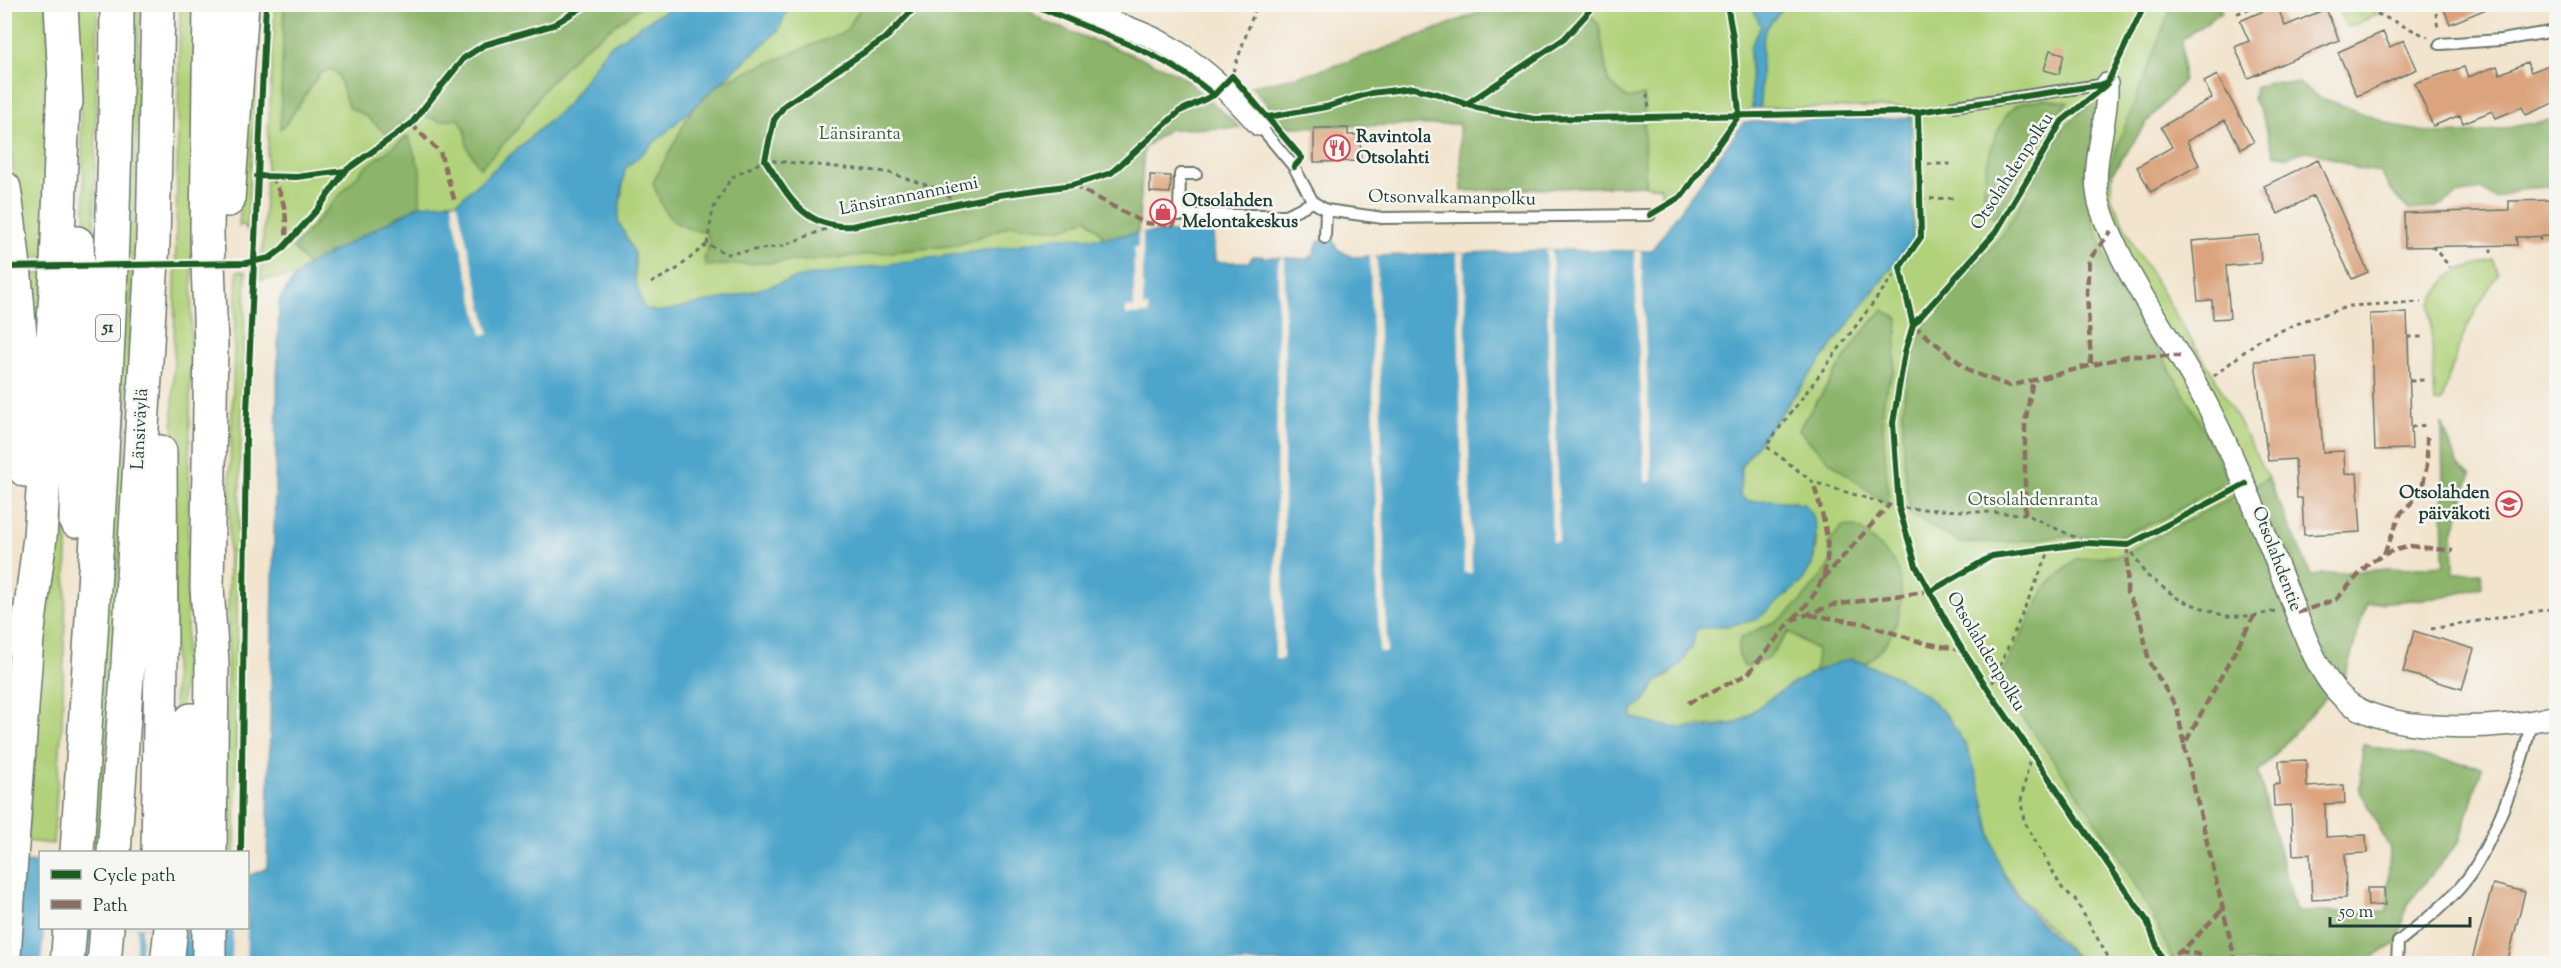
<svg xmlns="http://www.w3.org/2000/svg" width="2561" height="968" viewBox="0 0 2561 968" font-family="'Sorts Mill Goudy',serif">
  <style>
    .green { fill: #b1d27a; stroke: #688857; stroke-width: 1.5 }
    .forest { fill: #8cb46a; stroke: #56784f; stroke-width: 1.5 }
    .water { fill: #4ea5cb; stroke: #367180; stroke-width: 1.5 }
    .pier { fill: #f2e4cd }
    .building { fill: #dba47e }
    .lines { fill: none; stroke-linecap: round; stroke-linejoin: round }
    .service-casing { stroke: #69776a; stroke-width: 14 }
    .minor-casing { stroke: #69776a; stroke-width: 24 }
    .motorway-casing { stroke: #69776a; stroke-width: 36 }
    .path { stroke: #69776a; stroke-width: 3; stroke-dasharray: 4.5 4.5; stroke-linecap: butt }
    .service { stroke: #fff; stroke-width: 10 }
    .minor { stroke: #fff; stroke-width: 21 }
    .motorway { stroke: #fff; stroke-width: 33 }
    .quiet { stroke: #8d6e63; stroke-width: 4.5; stroke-dasharray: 9 4.5; stroke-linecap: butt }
    .cycleway-casing { stroke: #f6f6f2; stroke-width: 10 }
    .cycleway { stroke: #1b5e20; stroke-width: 6 }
    .labels { text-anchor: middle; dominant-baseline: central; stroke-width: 5; stroke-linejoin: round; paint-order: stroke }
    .shield { fill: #f6f6f2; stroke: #60746d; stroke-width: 1.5 }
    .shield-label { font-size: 16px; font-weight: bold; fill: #1f3d34 }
    .park-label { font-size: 18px; fill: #3c5b42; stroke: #f6f6f2 }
    .poi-label { font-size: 18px; font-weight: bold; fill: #1f3d34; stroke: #f6f6f2; text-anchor: start }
    .street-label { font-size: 18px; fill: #1f3d34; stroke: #f6f6f2 }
  </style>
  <rect width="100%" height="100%" fill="#f6f6f2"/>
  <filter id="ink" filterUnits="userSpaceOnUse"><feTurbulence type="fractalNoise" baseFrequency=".0167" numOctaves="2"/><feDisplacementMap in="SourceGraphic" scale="12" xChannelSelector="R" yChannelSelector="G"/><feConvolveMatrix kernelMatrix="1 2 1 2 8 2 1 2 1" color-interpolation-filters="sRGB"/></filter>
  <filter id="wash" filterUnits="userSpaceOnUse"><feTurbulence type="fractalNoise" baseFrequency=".008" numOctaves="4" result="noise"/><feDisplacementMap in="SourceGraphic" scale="24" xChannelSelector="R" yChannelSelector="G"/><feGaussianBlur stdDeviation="1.35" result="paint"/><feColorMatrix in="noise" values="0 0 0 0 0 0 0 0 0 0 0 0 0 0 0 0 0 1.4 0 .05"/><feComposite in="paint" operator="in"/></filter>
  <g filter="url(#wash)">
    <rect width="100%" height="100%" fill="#f2e4cd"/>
    <path class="green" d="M196 4 187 624 175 803 173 411 180 5Z
      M1785 4 2217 5 2222 12 2182 39 2183 81 2147 122 2113 172 2111 197 2136 250 2217 381 2268 478 2311 575 2444 565 2445 597 2366 604 2345 676 2258 773 2296 912H2387L2390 849 2360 790 2363 745 2482 767 2459 842 2407 904 2398 942 2367 960 2366 963H2082L2025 903 2003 872 1993 847 1980 787 1965 742 1865 663 1851 659 1815 671 1766 701 1737 723 1677 728 1649 723 1631 717 1635 707 1644 703 1657 681 1669 676 1685 653 1692 647 1696 629 1732 625 1801 583 1813 563 1817 538 1795 501H1748L1740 495 1741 466 1913 239 1910 107 1760 108 1762 45 1765 30Z
      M4 5H47L51 121 45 257H24L5 107Z
      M75 5H98L94 244 87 247Z
      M132 5H140L136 184 124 493 99 852H93Z
      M253 5H261L247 230 244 225H239V228Z
      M275 5H998L1149 61 1138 233 658 312 644 308 466 195 457 202H447L342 247 308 265 295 276 261 280Z
      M1499 5H1751L1761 26 1750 48 1752 108 1719 136 1686 182 1661 198V187L1645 185 1462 191 1459 124 1278 127 1276 114 1251 86C1337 72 1418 35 1499 5Z
      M2337 5H2388L2390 9 2347 28Z
      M2493 260 2498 274C2468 319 2455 350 2442 402L2435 403 2430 304 2448 277 2461 269Z
      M237 271 246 272 238 545 235 842 234 852H225L230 469Z
      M44 272 42 308 28 309 27 275Z
      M4 318C11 453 15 587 4 722Z
      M53 476 69 477 62 723 53 844 27 841Z"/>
    <path class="forest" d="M284 5V4L642 5 579 52 543 90 515 132 480 168 467 147 465 130 459 119 440 121 411 112 387 135 366 116 348 107 339 77 332 69 320 73 287 123 280 129Z
      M862 5H1021L1045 22 1149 61 1180 75 1241 128 1169 129 1144 148 1138 233 1105 238 1087 218 1072 226 1052 229 1011 225 958 245 817 260 707 266 704 259 710 242 705 232C669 227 665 215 653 183L692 109 722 82 846 31Z
      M1499 5H1590L1586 9 1599 25 1608 81 1628 99 1644 95 1645 185 1462 191 1459 124 1278 127 1276 114 1251 86C1337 72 1418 35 1499 5Z
      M2172 5H2217L2222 12 2182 39 2183 81 2147 122 2113 172 2107 173Z
      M2269 82 2297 83 2319 97 2399 127 2438 134 2483 132 2556 119V186L2519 189 2495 199 2481 189 2457 195 2435 208 2409 210 2396 197 2380 172 2359 169 2319 153 2305 151 2287 157 2274 154 2263 118 2253 99 2255 88Z
      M2104 93 2086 176 2092 218 2107 261 2192 407 2229 480 2159 521 2117 537 2064 536 2008 542 1960 543 1910 514C1900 445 1893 360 1939 303 1959 278 1986 258 2004 232 2025 200 2039 164 2061 133 2071 117 2090 105 2104 93Z
      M2045 99 2068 102 2028 156 2010 196 1993 219C1991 215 1988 210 1986 206 1978 183 1995 118 2017 105 2024 101 2037 100 2045 99Z
      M408 136 420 169V205L308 265 293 248 363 169Z
      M1883 310 1898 319 1894 371 1885 392 1882 414 1889 506 1829 461 1798 430 1861 334Z
      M2442 423 2458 466 2471 474 2453 533 2454 573 2481 572 2482 587 2445 597 2366 604 2345 676 2258 773 2296 912H2387L2390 849 2360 790 2363 745 2482 767 2459 842 2407 904 2398 942 2367 960 2366 963H2174C2131 861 2063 772 1997 684L2046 587 2076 559 2122 555 2268 478 2311 575 2444 565Z
      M1852 526C1864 530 1869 536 1878 545 1884 551 1895 561 1898 570 1908 604 1894 645 1865 663L1851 659 1815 671 1817 650 1789 632 1767 659 1744 667 1738 652 1740 638 1782 618 1801 601 1831 564 1830 542 1841 527Z"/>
    <path class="water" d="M789 4 779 30 625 169 618 220 635 255V280L644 308 658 312 736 296 800 277 1006 247 1058 237 1105 238 1138 233 1213 231 1215 262H1249L1253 256 1307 259 1313 255 1318 242 1333 238 1337 249 1352 257 1552 250 1651 251 1744 122 1911 118 1913 239 1741 466 1740 495 1748 501 1773 500 1803 504 1812 513 1816 528 1813 563 1801 583 1756 620 1732 625 1696 629 1692 648C1685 653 1687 657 1682 663 1676 670 1661 678 1656 683 1648 693 1647 702 1635 708L1631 717C1662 728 1703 733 1736 723 1746 720 1756 708 1765 702 1790 684 1822 666 1851 659 1923 682 1960 712 1980 787 1988 815 1990 843 2002 870 2017 902 2056 940 2082 963L5 962 4 861 40 863V928H248V876L267 868 279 301 295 276 308 265 420 205 457 202 567 105 607 48 657 15 680 5Z
      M1751 5H1785L1765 30 1762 45 1760 108H1752L1750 48 1761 26Z"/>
    <path class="pier" d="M457 202 489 333 482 335 454 218 452 203Z
      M1143 232V307H1148L1149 314 1126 315V308L1134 307V248H1138V233Z
      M1546 250H1552L1559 542H1552Z
      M1634 251H1641L1652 481 1645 482Z
      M1457 253H1464L1472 573H1464Z
      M1370 255H1375L1377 263 1387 652H1379Z
      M1285 257 1283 659H1275L1278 265 1280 258Z
      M45 928H86L83 964 41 963Z
      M92 928H137L135 964 89 963Z
      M142 928H183L180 964 141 963Z
      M233 928H247L246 963H232Z"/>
    <g id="blocks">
      <path class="building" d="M2442 4H2496V5L2450 24Z
        M2277 5 2285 26 2326 9 2339 40 2248 78 2235 47 2249 41 2240 21Z
        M2383 32 2390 47 2404 40 2417 69 2357 96 2338 52Z
        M2050 50 2064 54 2059 74 2044 70Z
        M2527 62 2531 72 2556 62V102L2526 115 2522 107 2496 118 2492 111 2463 123 2460 115 2433 126 2415 83 2464 67 2468 77 2497 66 2500 74Z
        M2217 75 2254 142 2241 149 2225 120 2187 141 2199 165 2151 192 2137 167 2172 147 2161 127 2212 98 2204 82Z
        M1314 128H1348V135H1360L1361 161 1314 162Z
        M2318 160 2368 272 2352 279 2313 196 2278 214 2264 186Z
        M1150 175 1171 176 1170 193 1150 192Z
        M2556 200V236L2516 237 2517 245 2405 247 2404 213 2509 210V201Z
        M2259 235 2261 263 2226 266 2230 318 2213 319 2212 300 2198 301 2192 241Z
        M2407 313 2412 449 2375 450 2370 314Z
        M2316 357 2323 452 2344 451 2345 474 2357 473 2361 532 2304 535 2302 498H2297L2295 459 2268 461 2255 361Z
        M2414 631 2474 649 2462 689 2403 672Z
        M2306 760 2307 787 2344 785 2345 803 2325 804 2326 837 2366 835 2367 853 2345 854 2346 898 2312 900 2310 854 2293 855 2291 805 2274 806 2273 785 2280 784 2279 761Z
        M2493 884 2525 892 2507 963H2471Z
        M2367 888H2384L2385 905 2368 906Z"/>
    </g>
  </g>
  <g filter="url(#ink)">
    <use href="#blocks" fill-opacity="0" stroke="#69776a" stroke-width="1.5"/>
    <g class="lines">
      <g class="service-casing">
        <path id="service" d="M2440 44 2501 40 2556 31
          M1954 106 2107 84
          M1259 125 1294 167 1313 202 1326 210 1383 218 1650 215
          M1196 174H1180L1179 215H1286L1313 202
          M1325 238 1326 210
          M2397 964 2398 942C2420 924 2445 906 2463 884 2487 856 2526 760 2530 723"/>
      </g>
      <g class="minor-casing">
        <path id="minor" d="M1067 4C1098 19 1132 26 1161 42 1199 62 1231 93 1259 125
          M2107 84C2109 125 2087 169 2101 209 2122 271 2164 328 2196 384 2231 447 2257 513 2283 579 2298 616 2317 682 2352 705 2398 734 2505 730 2556 716"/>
      </g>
      <g class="motorway-casing">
        <path id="motorway" d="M61 4 66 102
          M4 188C18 280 24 376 25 470
          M228 200 242 4
          M76 521 79 290 77 243
          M77 852C95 570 116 287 117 4
          M114 852 128 664 153 242 158 4
          M158 852 161 658 160 452
          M180 852 191 720
          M210 852 212 663 207 587 211 345 207 235 210 4
          M4 955 27 638 40 537 56 291 64 80
          M67 964 70 928
          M104 964 107 928
          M167 964 171 928
          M209 964V928"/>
      </g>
      <path class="path" d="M2234 4 2238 13 2261 4
        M2380 4 2371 11 2428 37
        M2435 4 2438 30
        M1233 72 1257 4
        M1647 94 1650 117
        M1919 164H1954
        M1921 199 1955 198
        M2540 236V245
        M707 244 713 209 731 178 765 160 887 172 941 190 957 203
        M2432 246 2450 267
        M2491 253V245
        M1900 267 1766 446 1813 482 1889 505 1899 508 2025 514 2087 543
        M651 283 677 269 707 244 727 254 782 246 831 227
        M1913 325 1900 267 1921 237 1918 112
        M2408 337H2422
        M2214 376 2259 340 2306 320 2350 306 2421 302
        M2410 381 2424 380
        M2411 427 2426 425
        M2128 545 2145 574 2180 600 2225 616H2254L2275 611
        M2431 629 2556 608
        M1989 691 2051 547
        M2031 753 2021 801 2024 821 2062 888 2075 899 2112 964"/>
      <use href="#service" class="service"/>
      <use href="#minor" class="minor"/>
      <use href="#motorway" class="motorway"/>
      <path class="quiet" d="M411 124 440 152 455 202
        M270 176C286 198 287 218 286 244
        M1073 185 1144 223 1173 225 1179 215
        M1913 325 1971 372 2010 386 2128 356H2180
        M2091 364 2087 292 2089 260 2111 231
        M2025 514V423L2033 379
        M2128 545 2127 593 2140 618 2149 662 2177 708 2184 745
        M2384 554 2401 513 2421 493 2427 465V437
        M1823 579 1889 505
        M2297 613 2337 599 2369 563 2389 552 2410 546 2453 551
        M1810 615 1862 623 1924 643 1963 650
        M1793 619C1841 573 1830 539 1813 482
        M1688 703 1748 674 1792 620 1833 605 1931 591
        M2179 951 2197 954 2216 964
        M2164 961 2184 949 2222 910
        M2236 964 2184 745 2254 616"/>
      <g class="cycleway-casing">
        <path id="cycleway" d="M918 4 887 37 785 105 774 120 765 160C789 197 804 229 852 226L999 195 1073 185 1111 173 1180 111 1214 95
          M1033 4C1095 33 1161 50 1214 95L1232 76 1302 158 1294 167
          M1727 4 1733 38 1739 115
          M2145 4 2107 84 2062 121 1996 232 1913 325 1905 352 1893 423 1899 508 1916 566 1958 643 1989 691 2147 921 2164 964
          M1465 105 1564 39 1596 4
          M1268 117 1326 107 1371 93 1413 88 1438 94 1477 108 1534 119 1918 112 2107 84
          M257 176 296 177 345 171
          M1650 215 1682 196 1739 115
          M4 267 246 263 270 258 282 249 318 209 345 171 411 124 464 58 484 45 553 25 588 4
          M1913 325 1900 267 1921 237 1918 112
          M1931 591 1992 556 2087 543 2128 545 2246 484
          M241 852 246 433 266 4"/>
      </g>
      <use href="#cycleway" class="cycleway"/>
    </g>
  </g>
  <defs>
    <g id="restaurant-ring" transform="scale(1.35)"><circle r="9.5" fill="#f6f6f2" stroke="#d1495b" stroke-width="1.5"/><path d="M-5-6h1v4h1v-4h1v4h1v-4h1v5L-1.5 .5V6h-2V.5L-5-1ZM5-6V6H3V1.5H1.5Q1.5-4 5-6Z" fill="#d1495b"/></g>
    <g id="shop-ring" transform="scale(1.35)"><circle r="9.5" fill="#f6f6f2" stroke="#d1495b" stroke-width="1.5"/><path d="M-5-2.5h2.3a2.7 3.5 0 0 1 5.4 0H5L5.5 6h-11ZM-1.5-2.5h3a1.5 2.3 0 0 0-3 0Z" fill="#d1495b"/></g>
    <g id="school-ring" transform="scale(1.35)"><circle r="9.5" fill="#f6f6f2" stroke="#d1495b" stroke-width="1.5"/><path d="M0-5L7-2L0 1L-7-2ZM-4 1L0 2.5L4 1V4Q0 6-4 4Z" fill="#d1495b"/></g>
  </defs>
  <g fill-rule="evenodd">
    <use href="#restaurant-ring" x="1337" y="148"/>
    <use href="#shop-ring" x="1163" y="212"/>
    <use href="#school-ring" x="2509" y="504"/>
  </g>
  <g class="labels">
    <rect class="shield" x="96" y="315" width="24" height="26" rx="4.5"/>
    <g class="shield-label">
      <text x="108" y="328">51</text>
    </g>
    <g class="park-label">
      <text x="860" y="135">Länsiranta</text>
      <text x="2033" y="501">Otsolahdenranta</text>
    </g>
    <g class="poi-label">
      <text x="1356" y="138">Ravintola<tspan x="1356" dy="21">Otsolahti</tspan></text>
      <text x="1182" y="202">Otsolahden<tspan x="1182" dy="21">Melontakeskus</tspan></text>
      <text x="2490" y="494" text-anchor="end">Otsolahden<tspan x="2490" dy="21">päiväkoti</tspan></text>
    </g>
    <g class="street-label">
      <text transform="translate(2013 172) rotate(-57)">Otsolahdenpolku</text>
      <text transform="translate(909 197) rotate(-11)">Länsirannanniemi</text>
      <text transform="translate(1452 199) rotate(1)">Otsonvalkamanpolku</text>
      <text transform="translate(141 429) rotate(-87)">Länsiväylä</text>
      <text transform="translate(2276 559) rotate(69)">Otsolahdentie</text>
      <text transform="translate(1985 652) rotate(59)">Otsolahdenpolku</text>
    </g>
  </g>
  <rect width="2561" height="968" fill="none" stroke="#f6f6f2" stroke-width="24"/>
  <rect x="39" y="851" width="210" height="78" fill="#f6f6f2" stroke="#a0aca6" stroke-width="1.5"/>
  <rect x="51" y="870" width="30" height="9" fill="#1b5e20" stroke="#a0aca6" stroke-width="1.5"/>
  <text x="93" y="881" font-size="18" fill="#1f3d34">Cycle path</text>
  <rect x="51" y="900" width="30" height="9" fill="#8d6e63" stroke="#a0aca6" stroke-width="1.5"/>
  <text x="93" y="911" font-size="18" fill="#1f3d34">Path</text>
  <path d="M2330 917v9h140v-9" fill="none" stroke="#1f3d34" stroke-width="3"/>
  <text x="2339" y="917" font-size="18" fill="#1f3d34" stroke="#f6f6f2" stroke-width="4.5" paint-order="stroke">50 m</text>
</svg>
